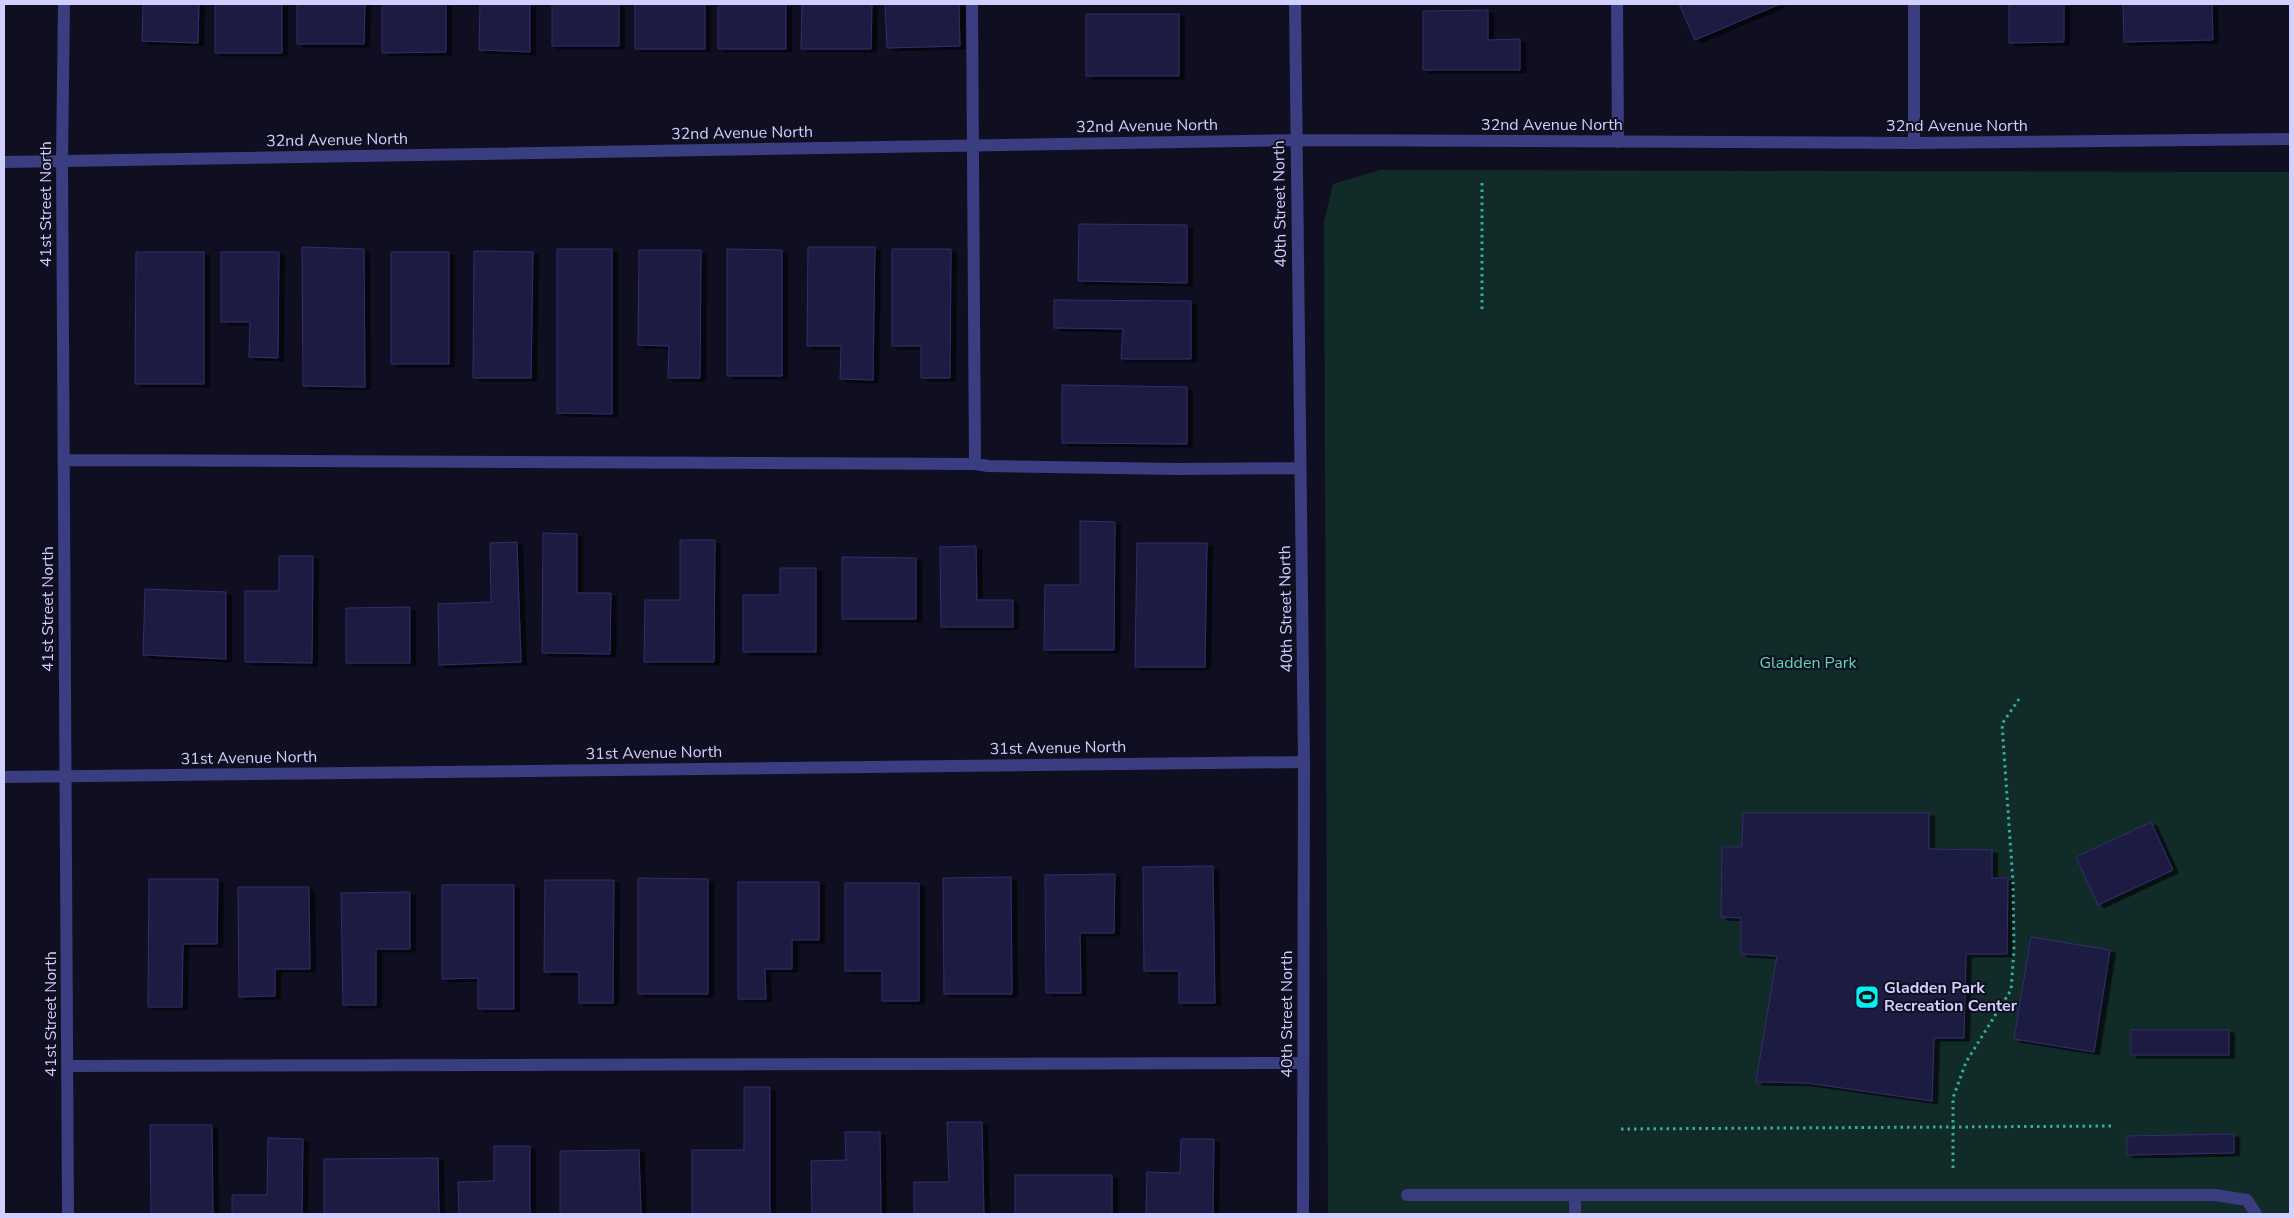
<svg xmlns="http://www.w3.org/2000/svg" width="2294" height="1218" viewBox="0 0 2294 1218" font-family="'Nunito Sans',sans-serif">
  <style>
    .green { fill: #112b28 }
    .building { fill: #1f1a42; stroke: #342d6d; filter: url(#shadow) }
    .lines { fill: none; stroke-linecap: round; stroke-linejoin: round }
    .path { stroke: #31b09e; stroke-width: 3; stroke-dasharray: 2.5 4; stroke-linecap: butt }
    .minor { stroke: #3a3d7f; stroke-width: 12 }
    .labels { text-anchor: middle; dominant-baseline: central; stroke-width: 4; stroke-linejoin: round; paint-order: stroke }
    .street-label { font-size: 16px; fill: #d1cffe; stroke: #100e21 }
    .park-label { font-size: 16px; fill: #5ddcb2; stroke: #100e21 }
    .poi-label { font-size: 16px; font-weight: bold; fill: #d1cffe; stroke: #100e21; text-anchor: start }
  </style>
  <defs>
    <filter id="shadow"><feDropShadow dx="5.5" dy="3" stdDeviation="0" flood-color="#0009"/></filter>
  </defs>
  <rect width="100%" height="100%" fill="#100e21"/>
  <path class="green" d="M1380 170 2290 172V1214H1328L1324 222 1333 184Z"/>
  <path class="building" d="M143 4H199L198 43 142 41Z
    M215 4H282V53H215Z
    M297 4H365L364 44H297Z
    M382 4H446V52L382 53Z
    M480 4H530V52L479 50Z
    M552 4H619V46H552Z
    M635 4H705V49H635Z
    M718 4H786V49H718Z
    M802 4H872L871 49H801Z
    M885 4H959L960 46 887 48Z
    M1679 4H1780L1695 40Z
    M2009 4H2064V42L2009 43Z
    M2123 4H2212L2213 40 2124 42Z
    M1488 10V40L1520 39V70H1423V11Z
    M1086 14H1179V76H1086Z
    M1079 224 1187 225V283L1078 281Z
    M302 247 364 249 365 387 303 386Z
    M808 247H875L873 380 840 379 841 346H807Z
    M557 249H612V414L557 413Z
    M727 249 782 250V376H727Z
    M892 249H951L950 378H921V346H892Z
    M639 250H701L700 378H668L669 346 638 345Z
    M474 251 533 252 531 378H473Z
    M136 252H204V384H135Z
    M221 252H279L278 358 249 357 250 322H221Z
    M391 252H449V364H391Z
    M1054 300 1191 301V359H1121L1123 329 1054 328Z
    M1062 385 1187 387V444L1062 443Z
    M1080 521 1115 522 1114 650H1044L1045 585H1080Z
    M543 533 577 534V593H611L610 654 542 653Z
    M680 540H715L714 662H644L645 600H680Z
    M517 542 521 662 439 665 438 604 491 602 490 543Z
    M1137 543H1207L1205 667H1135Z
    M976 546 977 600H1013V627H941L940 547Z
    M279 556H313L312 663 245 662V591H279Z
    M842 557 916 558V619H842Z
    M780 568H816V652H743V595H780Z
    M145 589 226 592V659L143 655Z
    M410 607V663H346V608Z
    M1743 813H1929V849L1992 850V878H2008L2007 954H1966L1964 1038H1934L1932 1101 1807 1083 1756 1082 1777 956 1741 954V918L1721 917 1722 847H1742Z
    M2151 822 2173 870 2098 905 2076 857Z
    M1213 866 1215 1003H1179V971H1144L1143 867Z
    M1115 874 1114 933H1080L1081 993H1046L1045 875Z
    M1011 877 1012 994H944L943 878Z
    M638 878 708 879V994H638Z
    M149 879H218L217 944H183L182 1007H148Z
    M545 880H614L613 1003H579V972H544Z
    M738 882H819V940H792V969H765L766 999H738Z
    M845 883H919V1001H882V971H845Z
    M442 885H514V1009H478V978L442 979Z
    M238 887H309L310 969H275V996L239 997Z
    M410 892V949H376V1005H343L341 893Z
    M2031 937 2110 950 2094 1052 2014 1039Z
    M2131 1030H2229V1055H2131Z
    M744 1087H770V1214H692V1150H744Z
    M947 1122H982L984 1214H914V1182H949Z
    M150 1125H212L213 1214H151Z
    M845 1132H880L881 1214H812L811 1161 846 1160Z
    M2234 1134V1153L2127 1155V1136Z
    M268 1138 303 1139 302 1214H232V1195H267Z
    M1181 1139H1214L1213 1214H1146L1147 1172 1180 1173Z
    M494 1146H530V1214H459L458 1182 494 1181Z
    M639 1150 641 1214H560V1151Z
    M438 1158 439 1214H324V1159Z
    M1015 1175H1112V1214H1015Z"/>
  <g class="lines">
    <path class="path" d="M1482 309V182
      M1621 1129 2114 1126
      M1953 1168V1098L1966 1062 2011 990 2014 950 2013 882 2002 724 2019 699"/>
    <path class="minor" d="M64 4 62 161 68 1214
      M1295 4 1304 762 1303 1214
      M1617 4 1618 142
      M1914 143V4
      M4 162 1296 140 1914 143 2290 139
      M64 460 975 464 972 4
      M975 464 988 466 1178 469 1300 468
      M4 777 1304 762
      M67 1066 1303 1063
      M1407 1195H2215L2247 1200 2256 1214
      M1575 1195V1214"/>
  </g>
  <defs>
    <g id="stadium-square" transform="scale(1.25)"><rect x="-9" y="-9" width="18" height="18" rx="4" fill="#06eff3" stroke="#100e21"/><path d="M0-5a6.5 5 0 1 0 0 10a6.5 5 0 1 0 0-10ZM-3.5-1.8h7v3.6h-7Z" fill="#111"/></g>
  </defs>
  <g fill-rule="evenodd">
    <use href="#stadium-square" x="1867" y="997"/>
  </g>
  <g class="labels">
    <g class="street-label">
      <text x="1552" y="125">32nd Avenue North</text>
      <text transform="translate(1147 126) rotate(-1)">32nd Avenue North</text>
      <text x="1957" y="126">32nd Avenue North</text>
      <text transform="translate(742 133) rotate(-1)">32nd Avenue North</text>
      <text transform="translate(337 140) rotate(-1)">32nd Avenue North</text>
      <text transform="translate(46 204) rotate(-90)">41st Street North</text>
      <text transform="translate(1280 204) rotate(-91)">40th Street North</text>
      <text transform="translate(48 609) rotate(-90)">41st Street North</text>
      <text transform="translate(1286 609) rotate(-91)">40th Street North</text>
      <text transform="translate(1058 748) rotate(-1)">31st Avenue North</text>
      <text transform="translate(654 753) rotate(-1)">31st Avenue North</text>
      <text transform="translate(249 758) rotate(-1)">31st Avenue North</text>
      <text transform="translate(51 1014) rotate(-90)">41st Street North</text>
      <text transform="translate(1287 1014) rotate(-90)">40th Street North</text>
    </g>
    <g class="park-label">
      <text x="1808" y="663">Gladden Park</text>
    </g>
    <g class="poi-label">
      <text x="1884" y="988">Gladden Park<tspan x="1884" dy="18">Recreation Center</tspan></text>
    </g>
  </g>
  <rect width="2294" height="1218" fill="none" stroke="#d1cffe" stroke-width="10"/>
</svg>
